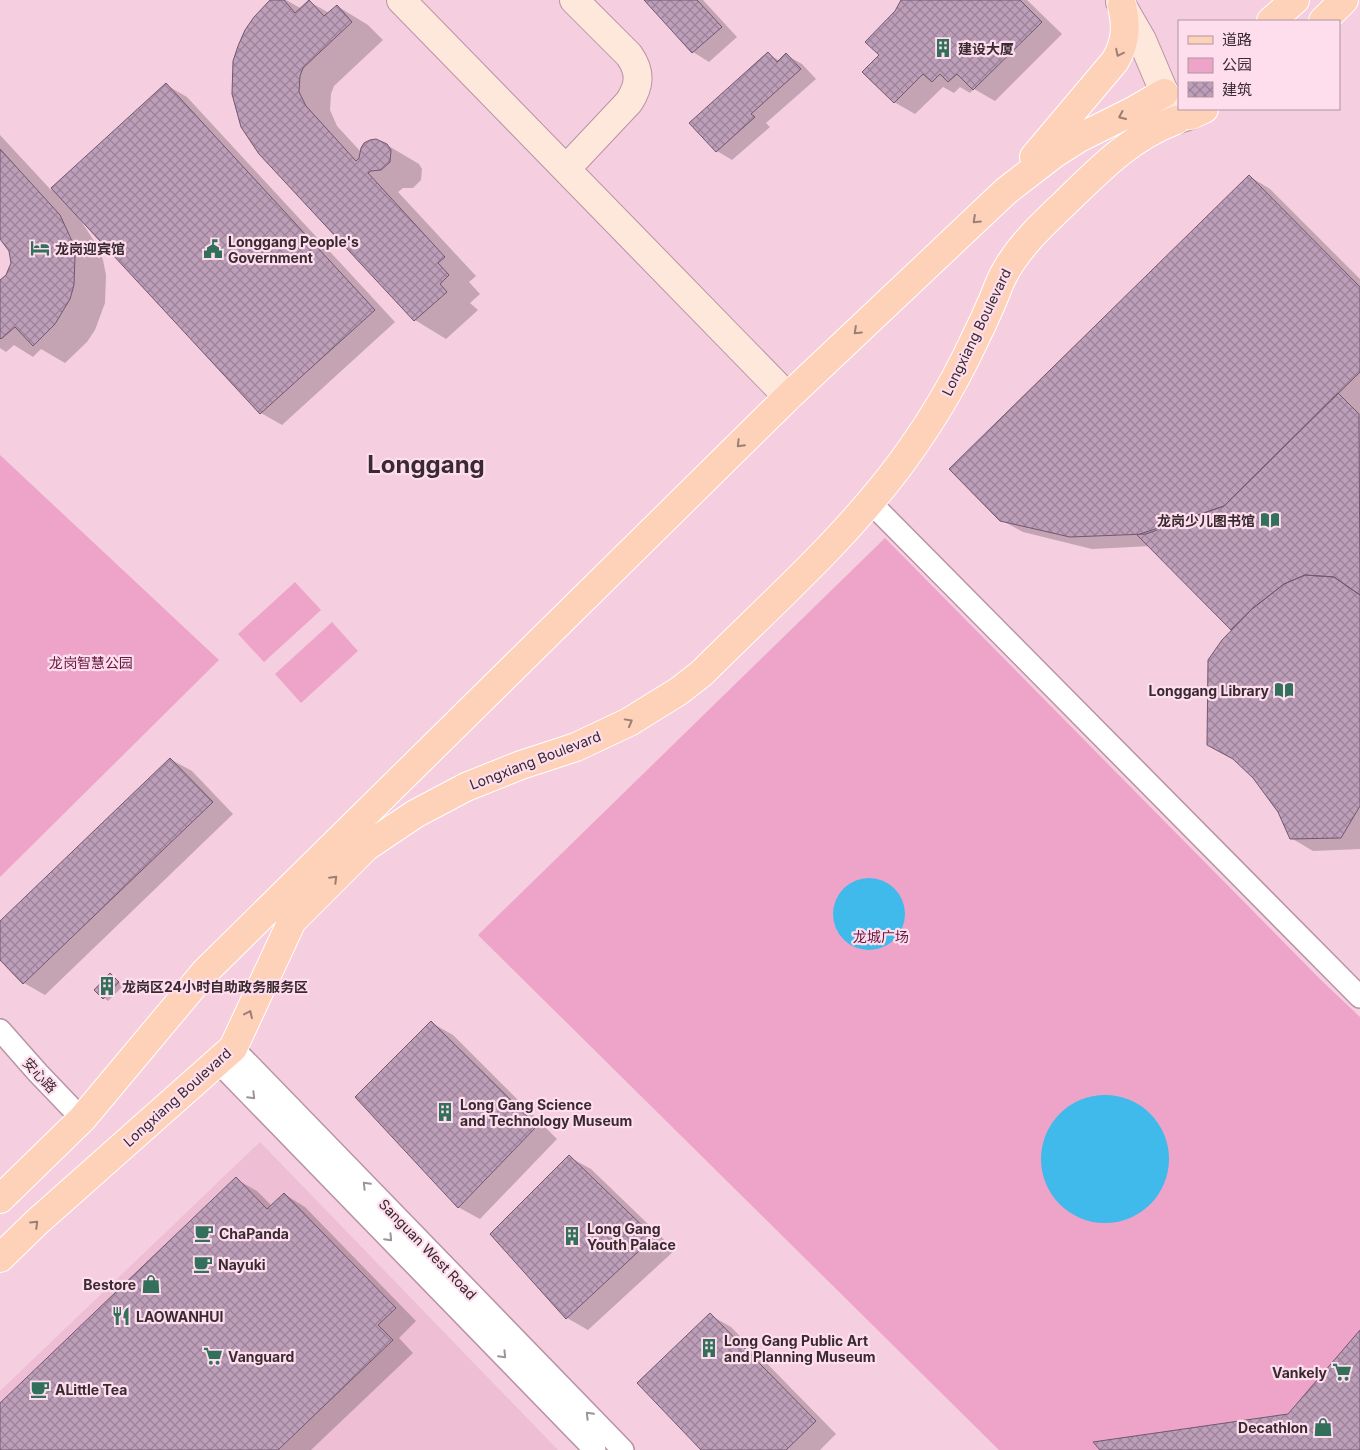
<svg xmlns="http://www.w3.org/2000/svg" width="1360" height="1450" viewBox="0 0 1360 1450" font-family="Inter,'Noto Sans SC',sans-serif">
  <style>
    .built { fill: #edbed4 }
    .green { fill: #eea4c8 }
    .water { fill: #3fbaeb }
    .shadow { fill: #0003 }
    .building { fill: url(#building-cross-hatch); stroke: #725770 }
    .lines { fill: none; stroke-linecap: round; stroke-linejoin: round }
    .street-casing { stroke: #b993a5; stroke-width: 24 }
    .secondary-casing { stroke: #b993a5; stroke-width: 30 }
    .primary-casing { stroke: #fff; stroke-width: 30 }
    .street { stroke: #fff; stroke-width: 21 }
    .secondary { stroke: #fee8dc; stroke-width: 28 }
    .primary { stroke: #fed1b9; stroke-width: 28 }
    .oneway { stroke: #9c7e75 }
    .oneway2 { stroke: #9c9498 }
    .labels { text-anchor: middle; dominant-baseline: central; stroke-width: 4.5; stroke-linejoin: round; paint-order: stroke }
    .poi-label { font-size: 14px; font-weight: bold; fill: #392a31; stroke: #feddec; text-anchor: start }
    .street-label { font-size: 14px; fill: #392a31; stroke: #feddec }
    .park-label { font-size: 14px; fill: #621a43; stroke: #feddec }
    .town-label { font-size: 24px; font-weight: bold; fill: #392a31; stroke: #feddec }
  </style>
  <defs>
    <pattern id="building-cross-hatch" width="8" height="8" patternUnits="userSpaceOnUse" patternTransform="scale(1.25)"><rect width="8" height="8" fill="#bd9fba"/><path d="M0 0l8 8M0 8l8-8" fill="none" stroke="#9b8298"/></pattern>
  </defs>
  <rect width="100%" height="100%" fill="#f5cee0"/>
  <path class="built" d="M260 1142 558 1450H0V1391Z"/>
  <path class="green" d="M0 455 219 660 0 877Z
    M885 538 1320 979 1360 1017V1450H999L478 935Z
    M295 582 321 610 264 662 238 634Z
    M332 622 358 651 301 703 275 674Z"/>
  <path class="water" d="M833 914a36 36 0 1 1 72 0a36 36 0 1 1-72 0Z
    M1041 1159a64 64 0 1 1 128 0a64 64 0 1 1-128 0Z"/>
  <path class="shadow" d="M272 0H286L302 9 310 2 329 13 337 6 368 25 383 40 334 86 331 94 330 110 337 126 361 152 387 145 419 164 422 169 421 180 413 188H403L398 192 476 276 469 282 480 294 470 303 478 310 446 339 415 320 260 153 242 126 236 110 233 78Z
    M645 0H703L737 37 709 62 693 52Z
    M902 0H1027L1062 34 995 101 974 89 970 93 960 87 954 93 943 87 915 114 894 102 880 55Z
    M768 54 780 61 786 55 802 64 816 79 766 123 770 127 732 160 717 151Z
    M166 85 187 97 395 322 282 425 261 413 80 217 79 218 98 247 103 260 106 275 105 303 95 330 87 342 65 363 41 349 33 357 14 345 6 352 0 348V282L7 275 12 264V257L7 245 0 237V135L51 190Z
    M1249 176 1270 189 1360 279V849L1313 851 1291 838 1279 811 1254 778 1232 630 1151 546 1092 549 1023 532 1001 520Z
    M170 759 192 771 233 814 45 995 24 983 0 958V923Z
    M111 975 123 986 108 1001 104 998Z
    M432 1023 453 1035 557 1139 480 1219 458 1207Z
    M569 1157 591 1169 675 1250 588 1330 567 1318Z
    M236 1179 257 1191 272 1206 284 1194 305 1207 416 1321 399 1338 413 1353 311 1450H0V1405Z
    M710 1315 731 1327 836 1434 820 1450H702Z"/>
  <path class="building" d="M270 0H284L295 13 309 0 324 16 337 5 352 22 303 68 300 76 299 92 306 106 356 161 359 158 361 148 364 143 370 140 376 139 387 144 391 150 390 162 381 170 371 171 368 173 445 257 438 263 449 275 440 284 447 292 414 321 259 154 241 127 232 94 233 61 238 46 245 30 254 17Z
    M644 0H697L722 27 692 53Z
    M901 0H1020L1042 22 973 90 957 74 948 82 940 74 932 82 923 74 894 103 862 72 879 55 865 42 895 11Z
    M768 52 777 62 786 53 801 69 751 114 755 117 716 152 689 123Z
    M166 83 375 310 260 414 51 188Z
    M0 149 60 215 72 241 75 256 74 285 70 299 55 324 33 346 15 327 1 339 0 338V280L6 275 11 263 9 251 0 239Z
    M1249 175 1360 287V372L1224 506 1146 534 1070 537 1000 521 949 469Z
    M1338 393 1359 414 1360 595 1334 577 1305 575 1284 584 1252 609 1231 630 1137 535 1224 506Z
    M1305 575 1334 577 1360 595V806L1341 838 1290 839 1278 812 1253 778 1233 759 1207 745 1208 660 1222 640 1252 609 1284 584Z
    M170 758 213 802 23 984 0 960V921Z
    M110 973 119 982 103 999 94 990Z
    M431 1021 537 1126 458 1208 355 1097Z
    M569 1155 654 1237 566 1319 490 1234Z
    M236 1177 267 1209 284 1193 396 1308 378 1325 393 1340 278 1450H0V1403Z
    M710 1313 816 1421 786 1450H701L637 1383Z
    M1360 1330V1450H1100L1093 1442 1288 1414Z"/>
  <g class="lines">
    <g class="street-casing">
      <path id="street" d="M870 502 1360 997
        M0 1030 38 1073 82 1119
        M233 1048 623 1450
        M218 1062 595 1450"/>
    </g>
    <g class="secondary-casing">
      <path id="secondary" d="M401 0 788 397
        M1120 2 1142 40 1176 120 1191 115 1188 109
        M566 169 629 102C640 85 641 72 629 55L574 0"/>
    </g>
    <g class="primary-casing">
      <path id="primary" d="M1271 21 1295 0
        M1323 21 1344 0
        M1191 115 1204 109
        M1034 157 1115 61C1126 43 1127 26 1122 6
        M0 1199 82 1119 205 972 788 397 1006 191 1054 154 1079 138 1133 111 1164 93
        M0 1258 37 1222 233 1048 292 921 366 847 415 814 466 787 521 765 576 747 629 722 679 691 702 673C769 606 842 542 899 466 928 427 953 386 973 343 980 329 986 316 992 302 996 293 999 283 1004 274 1019 246 1042 225 1065 203 1100 169 1129 138 1176 120"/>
    </g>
    <use href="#street" class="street"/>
    <use href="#secondary" class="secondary"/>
    <use href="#primary" class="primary"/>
  </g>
  <defs><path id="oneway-chevron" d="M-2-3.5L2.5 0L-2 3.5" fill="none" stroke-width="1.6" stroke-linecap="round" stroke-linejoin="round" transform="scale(1.25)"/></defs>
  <g class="oneway">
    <use href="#oneway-chevron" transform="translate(1119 53) rotate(116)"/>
    <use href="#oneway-chevron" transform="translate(1122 116) rotate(156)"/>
    <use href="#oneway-chevron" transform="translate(976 220) rotate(137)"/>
    <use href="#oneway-chevron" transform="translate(857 331) rotate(137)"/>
    <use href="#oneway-chevron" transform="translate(740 444) rotate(135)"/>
    <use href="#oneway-chevron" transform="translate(629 722) rotate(-29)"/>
    <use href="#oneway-chevron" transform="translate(334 879) rotate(-45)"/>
    <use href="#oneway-chevron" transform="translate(249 1014) rotate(-65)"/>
    <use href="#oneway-chevron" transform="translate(35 1224) rotate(-44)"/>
  </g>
  <g class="oneway2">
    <use href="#oneway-chevron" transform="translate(252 1096) rotate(45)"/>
    <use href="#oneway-chevron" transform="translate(366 1185) rotate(-134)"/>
    <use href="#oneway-chevron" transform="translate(389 1238) rotate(46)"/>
    <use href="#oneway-chevron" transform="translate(503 1355) rotate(46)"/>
    <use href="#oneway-chevron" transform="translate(589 1415) rotate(-134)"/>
  </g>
  <defs>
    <g id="building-bare" transform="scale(1.5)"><path d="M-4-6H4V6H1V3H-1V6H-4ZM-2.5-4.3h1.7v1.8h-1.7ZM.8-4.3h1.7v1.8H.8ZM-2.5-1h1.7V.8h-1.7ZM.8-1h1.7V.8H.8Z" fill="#33705b" stroke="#feddec" stroke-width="2.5" paint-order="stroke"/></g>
    <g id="hotel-bare" transform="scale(1.5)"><path d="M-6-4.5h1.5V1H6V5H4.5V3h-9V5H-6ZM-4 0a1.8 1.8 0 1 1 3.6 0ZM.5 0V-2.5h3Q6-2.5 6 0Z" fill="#33705b" stroke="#feddec" stroke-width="2.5" paint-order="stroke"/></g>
    <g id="civic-bare" transform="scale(1.5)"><path d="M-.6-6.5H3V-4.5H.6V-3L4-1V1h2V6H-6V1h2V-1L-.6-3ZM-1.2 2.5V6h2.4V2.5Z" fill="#33705b" stroke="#feddec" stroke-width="2.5" paint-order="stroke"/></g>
    <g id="library-bare" transform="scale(1.5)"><path d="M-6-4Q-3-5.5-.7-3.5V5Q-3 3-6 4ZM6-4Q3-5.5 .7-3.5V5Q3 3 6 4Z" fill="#33705b" stroke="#feddec" stroke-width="2.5" paint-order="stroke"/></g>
    <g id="cafe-bare" transform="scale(1.5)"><path d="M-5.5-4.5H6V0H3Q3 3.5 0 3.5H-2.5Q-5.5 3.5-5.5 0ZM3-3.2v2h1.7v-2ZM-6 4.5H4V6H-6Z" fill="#33705b" stroke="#feddec" stroke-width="2.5" paint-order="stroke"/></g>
    <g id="shop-bare" transform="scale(1.5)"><path d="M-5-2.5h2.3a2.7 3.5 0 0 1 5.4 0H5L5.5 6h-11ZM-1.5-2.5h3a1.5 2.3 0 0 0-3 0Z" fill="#33705b" stroke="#feddec" stroke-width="2.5" paint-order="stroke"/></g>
    <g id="restaurant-bare" transform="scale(1.5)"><path d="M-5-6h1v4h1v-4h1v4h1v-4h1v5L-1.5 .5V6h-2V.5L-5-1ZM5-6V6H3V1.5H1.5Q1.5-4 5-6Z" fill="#33705b" stroke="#feddec" stroke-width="2.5" paint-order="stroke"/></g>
    <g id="supermarket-bare" transform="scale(1.5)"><path d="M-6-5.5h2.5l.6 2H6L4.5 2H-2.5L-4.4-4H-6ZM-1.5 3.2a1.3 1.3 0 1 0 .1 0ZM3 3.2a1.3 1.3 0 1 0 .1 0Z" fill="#33705b" stroke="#feddec" stroke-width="2.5" paint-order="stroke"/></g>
  </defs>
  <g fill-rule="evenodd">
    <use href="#building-bare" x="943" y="48"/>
    <use href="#hotel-bare" x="40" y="248"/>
    <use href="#civic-bare" x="213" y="249"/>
    <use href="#library-bare" x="1270" y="520"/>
    <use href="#library-bare" x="1284" y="690"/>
    <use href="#building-bare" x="107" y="986"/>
    <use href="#building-bare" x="445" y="1112"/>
    <use href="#cafe-bare" x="204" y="1233"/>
    <use href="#building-bare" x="572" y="1236"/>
    <use href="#cafe-bare" x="203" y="1264"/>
    <use href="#shop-bare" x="151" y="1284"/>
    <use href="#restaurant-bare" x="121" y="1316"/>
    <use href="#building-bare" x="709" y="1348"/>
    <use href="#supermarket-bare" x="213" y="1356"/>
    <use href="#supermarket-bare" x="1342" y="1372"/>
    <use href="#cafe-bare" x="40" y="1389"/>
    <use href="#shop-bare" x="1323" y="1427"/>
  </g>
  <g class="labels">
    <g class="poi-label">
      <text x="958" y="48">建设大厦</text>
      <text x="228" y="241">Longgang People's<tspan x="228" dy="16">Government</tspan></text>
      <text x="55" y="248">龙岗迎宾馆</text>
      <text x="1255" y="520" text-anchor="end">龙岗少儿图书馆</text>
      <text x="1269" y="690" text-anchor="end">Longgang Library</text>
      <text x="122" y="986">龙岗区24小时自助政务服务区</text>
      <text x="460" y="1104">Long Gang Science<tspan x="460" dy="16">and Technology Museum</tspan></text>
      <text x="587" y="1228">Long Gang<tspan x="587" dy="16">Youth Palace</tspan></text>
      <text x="219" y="1233">ChaPanda</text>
      <text x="218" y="1264">Nayuki</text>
      <text x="136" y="1284" text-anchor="end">Bestore</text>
      <text x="136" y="1316">LAOWANHUI</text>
      <text x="724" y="1340">Long Gang Public Art<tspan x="724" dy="16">and Planning Museum</tspan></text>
      <text x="228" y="1356">Vanguard</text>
      <text x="1327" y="1372" text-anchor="end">Vankely</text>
      <text x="55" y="1389">ALittle Tea</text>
      <text x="1308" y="1427" text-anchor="end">Decathlon</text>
    </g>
    <g class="street-label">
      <text transform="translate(976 332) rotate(-64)">Longxiang Boulevard</text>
      <text transform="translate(535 760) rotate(-21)">Longxiang Boulevard</text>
      <text transform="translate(40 1075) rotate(47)">安心路</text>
      <text transform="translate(177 1097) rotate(-42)">Longxiang Boulevard</text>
      <text transform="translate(428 1249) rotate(46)">Sanguan West Road</text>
    </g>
    <g class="park-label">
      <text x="91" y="662">龙岗智慧公园</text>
      <text x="881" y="936">龙城广场</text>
    </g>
    <g class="town-label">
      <text x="426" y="464">Longgang</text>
    </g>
  </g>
  <rect x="1178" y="20" width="162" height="90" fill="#feddec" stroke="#af95a1"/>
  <rect x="1188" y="36" width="25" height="8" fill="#fed1b9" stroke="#af95a1"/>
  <text x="1222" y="45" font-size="15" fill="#392a31">道路</text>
  <rect x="1188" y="58" width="25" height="15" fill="#eea4c8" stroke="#af95a1"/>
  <text x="1222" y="70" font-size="15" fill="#392a31">公园</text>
  <rect x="1188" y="82" width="25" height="15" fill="url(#building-cross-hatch)" stroke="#af95a1"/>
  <text x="1222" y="95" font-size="15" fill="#392a31">建筑</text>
</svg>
